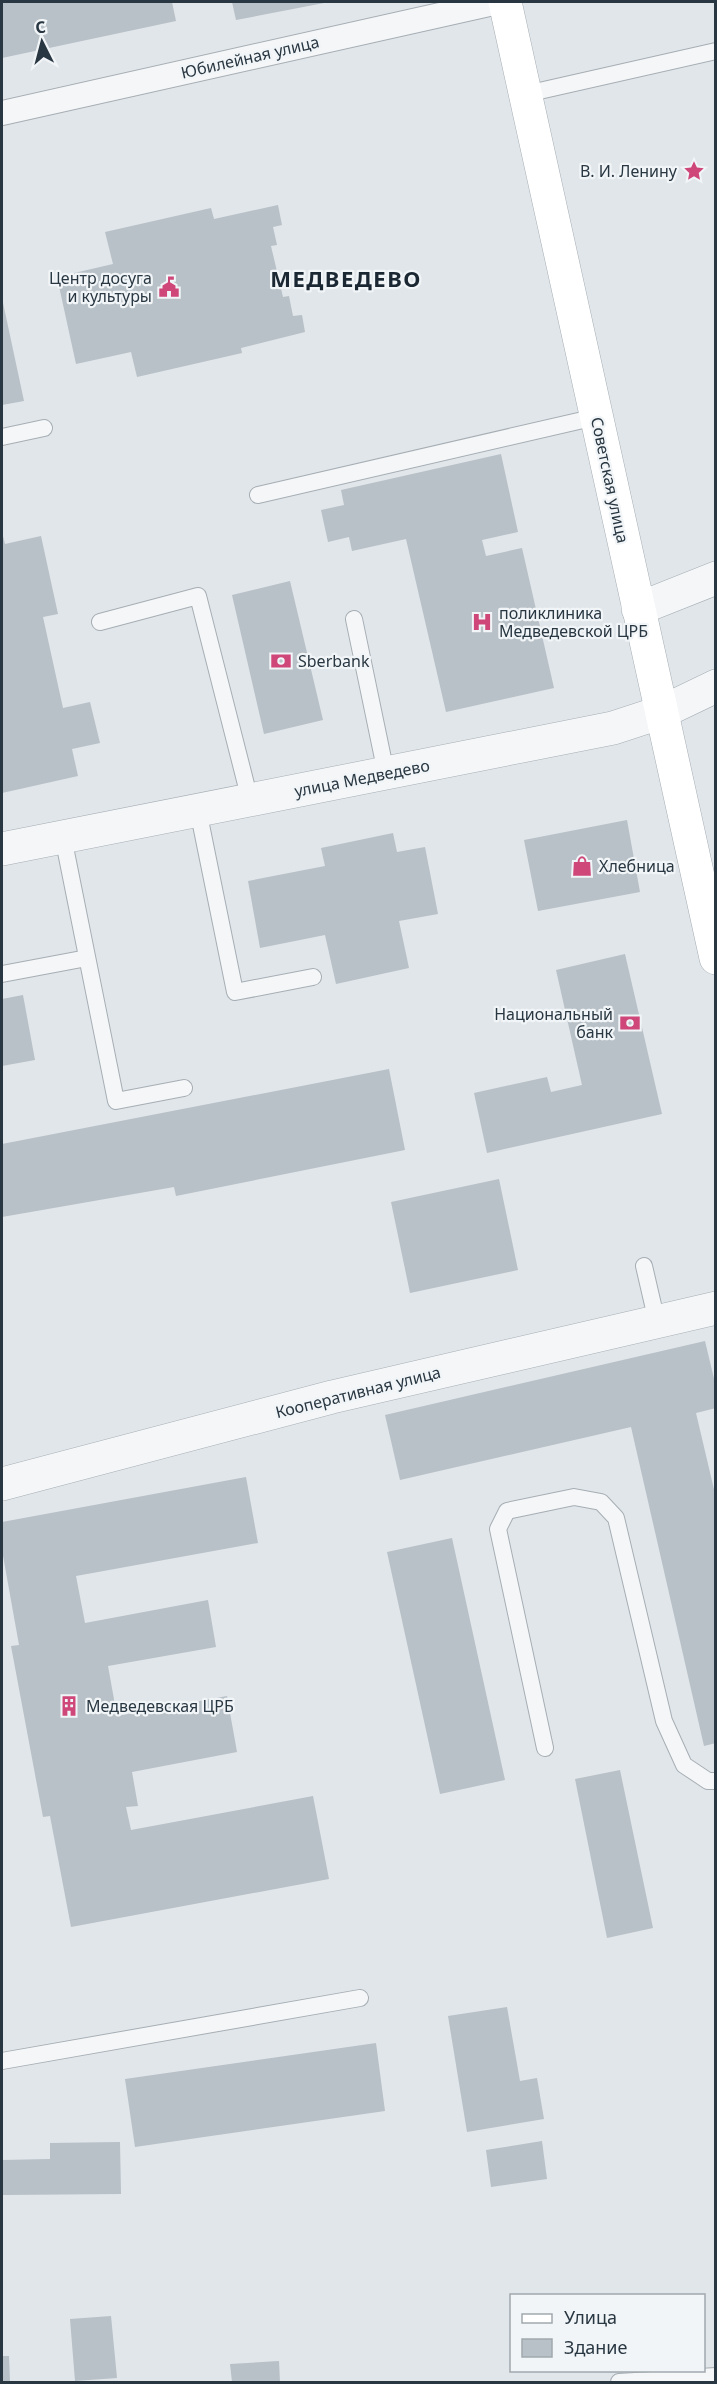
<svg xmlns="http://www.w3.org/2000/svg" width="717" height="2384" viewBox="0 0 717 2384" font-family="'Noto Sans',sans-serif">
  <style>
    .building { fill: #b8c1c7 }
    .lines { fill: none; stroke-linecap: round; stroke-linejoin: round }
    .service-casing { stroke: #a6aeb4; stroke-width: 18 }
    .pedestrian-casing { stroke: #a6aeb4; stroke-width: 26 }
    .minor-casing { stroke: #a6aeb4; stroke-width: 34 }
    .tertiary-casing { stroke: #a6aeb4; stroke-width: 34 }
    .secondary-casing { stroke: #a6aeb4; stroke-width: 34 }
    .service { stroke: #f4f6f8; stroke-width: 16 }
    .pedestrian { stroke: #f4f6f8; stroke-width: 24 }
    .minor { stroke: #f4f6f8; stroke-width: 33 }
    .tertiary { stroke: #f4f6f8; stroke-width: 33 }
    .secondary { stroke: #fff; stroke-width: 33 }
    .labels { text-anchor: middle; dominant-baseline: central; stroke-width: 4.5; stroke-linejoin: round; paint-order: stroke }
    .street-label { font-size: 16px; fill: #293742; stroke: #f1f5f7 }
    .poi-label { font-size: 16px; fill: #293742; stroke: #f1f5f7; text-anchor: start }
    .district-label { font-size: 22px; font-weight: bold; letter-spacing: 1.5px; fill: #1b2833; stroke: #f1f5f7 }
  </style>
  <rect width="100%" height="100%" fill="#e1e6ea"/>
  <path class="building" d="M2 2H172L176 21 2 58Z
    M232 2H324V3L236 20Z
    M278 205 282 225 273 227 277 245 271 246 283 297 289 296 293 316 302 315 305 332 241 348 242 353 137 377 131 352 76 364 57 277 113 264 105 232 211 208 214 219Z
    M2 298 24 401 2 405Z
    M501 454 518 532 482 540 486 556 522 548 554 688 446 712 406 539 352 551 349 537 328 542 321 510 344 505 341 490Z
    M2 532 5 544 41 536 58 614 43 617 63 708 90 702 100 743 72 749 78 776 2 793Z
    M290 581 323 720 264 734 232 595Z
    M627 820 640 892 538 911 524 840Z
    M393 833 397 852 425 847 438 914 399 921 409 968 336 984 325 935 260 948 248 881 325 866 321 848Z
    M625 954 662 1114 487 1153 474 1093 547 1077 551 1092 582 1085 556 970Z
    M23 995 35 1060 2 1066V999Z
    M389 1069 405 1150 176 1196 174 1187 2 1217V1144Z
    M499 1179 518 1270 410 1293 391 1202Z
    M705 1341 716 1387V1408L696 1413 716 1498V1743L704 1746 631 1427 400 1480 385 1415Z
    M246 1477 258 1543 76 1576 85 1623 208 1600 216 1647 108 1666 117 1716 227 1696 237 1752 132 1772 138 1806 126 1807 131 1830 313 1796 329 1879 71 1927 50 1816 43 1817 11 1646 19 1645 2 1550V1522Z
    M452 1538 505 1780 440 1794 387 1552Z
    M620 1770 653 1928 607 1938 575 1779Z
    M507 2007 520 2081 537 2078 544 2119 467 2132 448 2016Z
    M376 2043 385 2111 135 2147 125 2079Z
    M542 2141 547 2179 491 2187 486 2150Z
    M120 2142 121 2194 2 2195V2160L50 2159V2143Z
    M111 2316 117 2378 75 2381 70 2319Z
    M2 2356H9L10 2382H2Z
    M279 2361 280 2382H232L230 2364Z"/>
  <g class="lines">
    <g class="service-casing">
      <path id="service" d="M526 94 716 51
        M2 437 44 428
        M258 495 596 417
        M354 619 386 773
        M100 622 198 596 250 800
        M198 810 235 992 313 977
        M63 837 116 1101 184 1088
        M2 974 87 958
        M644 1266 657 1322
        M545 1748 498 1529 507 1511 574 1497 601 1502 616 1518 664 1721 684 1765 708 1781H716
        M2 2061 360 1998
        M619 2382 716 2376"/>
    </g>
    <g class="pedestrian-casing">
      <path id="pedestrian" d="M2 113 498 2"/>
    </g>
    <g class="minor-casing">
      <path id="minor" d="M2 1484 332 1397 716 1308"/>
    </g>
    <g class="tertiary-casing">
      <path id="tertiary" d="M638 609 716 578
        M2 849 613 728 662 712 716 686"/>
    </g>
    <g class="secondary-casing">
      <path id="secondary" d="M505 2 716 958"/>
    </g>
    <use href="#service" class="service"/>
    <use href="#pedestrian" class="pedestrian"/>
    <use href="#minor" class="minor"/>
    <use href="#tertiary" class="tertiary"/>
    <use href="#secondary" class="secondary"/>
  </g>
  <defs>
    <g id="sight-bare" transform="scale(1.62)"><path d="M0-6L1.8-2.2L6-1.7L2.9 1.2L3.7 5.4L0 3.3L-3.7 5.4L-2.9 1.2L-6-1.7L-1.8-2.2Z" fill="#cf4678" stroke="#f1f5f7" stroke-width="2.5" paint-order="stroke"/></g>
    <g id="civic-bare" transform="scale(1.62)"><path d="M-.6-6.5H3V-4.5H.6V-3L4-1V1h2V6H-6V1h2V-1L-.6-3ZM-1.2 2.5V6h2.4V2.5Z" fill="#cf4678" stroke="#f1f5f7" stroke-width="2.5" paint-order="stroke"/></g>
    <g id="hospital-bare" transform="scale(1.62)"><path d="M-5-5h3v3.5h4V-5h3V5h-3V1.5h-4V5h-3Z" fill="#cf4678" stroke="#f1f5f7" stroke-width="2.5" paint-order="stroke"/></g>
    <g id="bank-bare" transform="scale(1.62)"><path d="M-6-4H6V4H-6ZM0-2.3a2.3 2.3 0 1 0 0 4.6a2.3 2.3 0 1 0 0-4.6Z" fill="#cf4678" stroke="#f1f5f7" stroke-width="2.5" paint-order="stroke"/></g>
    <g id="shop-bare" transform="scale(1.62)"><path d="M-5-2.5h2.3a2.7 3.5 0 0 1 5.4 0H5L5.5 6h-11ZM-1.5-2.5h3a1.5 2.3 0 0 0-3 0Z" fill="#cf4678" stroke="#f1f5f7" stroke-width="2.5" paint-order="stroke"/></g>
    <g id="building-bare" transform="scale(1.62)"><path d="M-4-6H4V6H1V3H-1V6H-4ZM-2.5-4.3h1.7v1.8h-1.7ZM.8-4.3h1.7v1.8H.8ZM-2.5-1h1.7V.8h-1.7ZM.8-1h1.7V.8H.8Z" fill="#cf4678" stroke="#f1f5f7" stroke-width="2.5" paint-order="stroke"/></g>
  </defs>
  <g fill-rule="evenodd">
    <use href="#sight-bare" x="694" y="171"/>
    <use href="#civic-bare" x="169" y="287"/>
    <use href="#hospital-bare" x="482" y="622"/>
    <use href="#bank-bare" x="281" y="661"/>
    <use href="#shop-bare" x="582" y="866"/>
    <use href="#bank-bare" x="630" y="1023"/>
    <use href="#building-bare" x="69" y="1706"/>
  </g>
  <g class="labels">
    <g class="street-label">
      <text transform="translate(250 57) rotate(-13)">Юбилейная улица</text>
      <text transform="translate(610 480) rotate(78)">Советская улица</text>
      <text transform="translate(362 778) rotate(-11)">улица Медведево</text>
      <text transform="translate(358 1392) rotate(-14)">Кооперативная улица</text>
    </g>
    <g class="poi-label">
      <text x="677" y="171" text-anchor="end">В. И. Ленину</text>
      <text x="152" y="278" text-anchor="end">Центр досуга<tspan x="152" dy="18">и культуры</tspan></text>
      <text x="499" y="613">поликлиника<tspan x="499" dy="18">Медведевской ЦРБ</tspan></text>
      <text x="298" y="661">Sberbank</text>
      <text x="599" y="866">Хлебница</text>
      <text x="613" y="1014" text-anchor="end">Национальный<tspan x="613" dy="18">банк</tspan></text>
      <text x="86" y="1706">Медведевская ЦРБ</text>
    </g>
    <g class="district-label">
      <text x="346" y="278">МЕДВЕДЕВО</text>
    </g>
  </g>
  <rect width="717" height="2384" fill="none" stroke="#293742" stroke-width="6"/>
  <rect x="510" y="2294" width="195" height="78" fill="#f1f5f7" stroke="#a1a9af" stroke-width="1.5"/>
  <rect x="522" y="2314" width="30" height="9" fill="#ffffff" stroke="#a1a9af" stroke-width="1.5"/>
  <text x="564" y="2324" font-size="18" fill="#293742">Улица</text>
  <rect x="522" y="2339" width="30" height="18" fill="#b8c1c7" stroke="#a1a9af" stroke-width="1.5"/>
  <text x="564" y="2354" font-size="18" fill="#293742">Здание</text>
  <g transform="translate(42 42) rotate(354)" stroke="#f1f5f7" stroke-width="4.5" paint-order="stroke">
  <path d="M0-4.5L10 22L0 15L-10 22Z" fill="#293742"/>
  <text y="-9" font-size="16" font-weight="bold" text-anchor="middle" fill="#293742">С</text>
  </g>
</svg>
